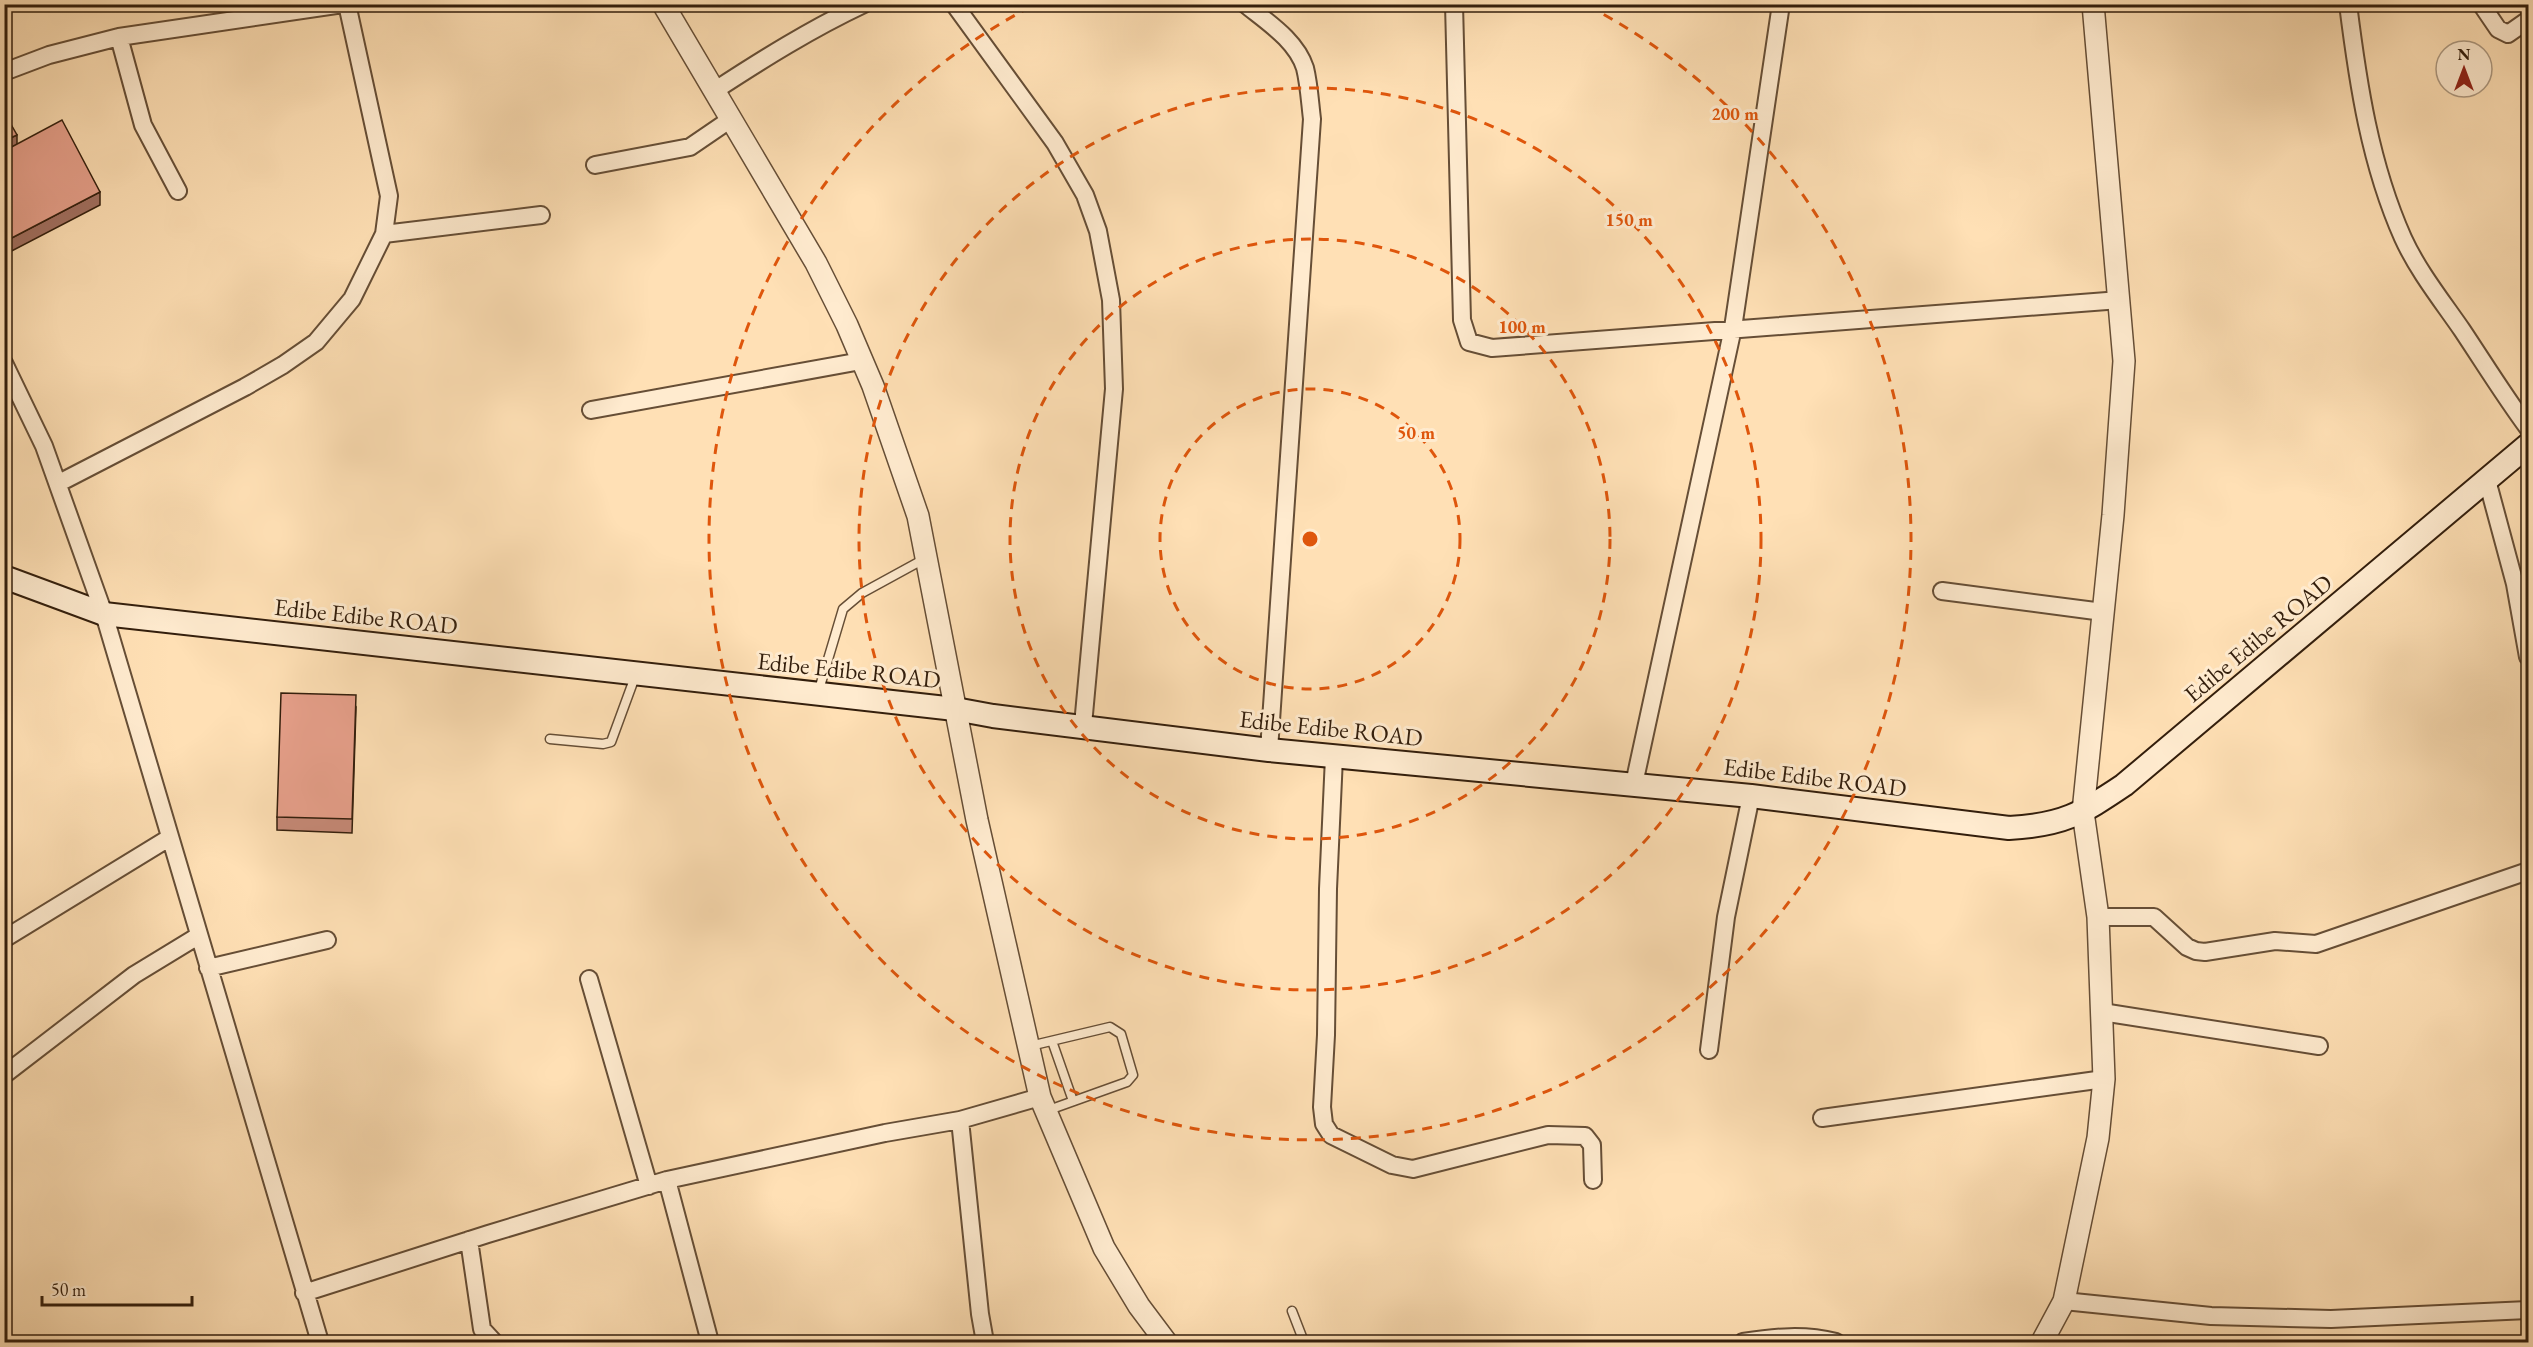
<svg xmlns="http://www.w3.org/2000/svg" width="2533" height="1347" viewBox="0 0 2533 1347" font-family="'EB Garamond',serif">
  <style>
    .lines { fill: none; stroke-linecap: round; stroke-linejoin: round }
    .service-casing { stroke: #664e36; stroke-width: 11 }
    .minor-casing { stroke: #664e36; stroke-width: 20 }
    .tertiary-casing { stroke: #664e36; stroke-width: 24 }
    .secondary-casing { stroke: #331e0c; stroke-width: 26 }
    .service { stroke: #ffebcf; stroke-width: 8 }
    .minor { stroke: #ffebcf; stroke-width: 16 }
    .tertiary { stroke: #ffebcf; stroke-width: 21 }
    .secondary { stroke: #ffebcf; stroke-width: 22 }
    .wall { fill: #c78a78; stroke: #331e0c; stroke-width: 1.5 }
    .shaded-wall { fill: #a27061; stroke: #331e0c; stroke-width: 1.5 }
    .building { fill: #e7a08b; stroke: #331e0c; stroke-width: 1.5 }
    .ring { fill: none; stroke: #df560c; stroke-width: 3; stroke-dasharray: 10 8 }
    .labels { text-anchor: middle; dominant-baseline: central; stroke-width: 6; stroke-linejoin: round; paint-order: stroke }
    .street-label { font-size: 24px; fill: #331e0c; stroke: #ffebcf }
    .centre { fill: #df560c; stroke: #ffebcf; stroke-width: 3 }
    .ring-label { font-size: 18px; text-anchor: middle; font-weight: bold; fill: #df560c; stroke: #ffebcf; stroke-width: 6; stroke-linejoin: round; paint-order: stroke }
  </style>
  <rect width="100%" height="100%" fill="#ffe0b5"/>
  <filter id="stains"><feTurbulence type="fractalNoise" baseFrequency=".00333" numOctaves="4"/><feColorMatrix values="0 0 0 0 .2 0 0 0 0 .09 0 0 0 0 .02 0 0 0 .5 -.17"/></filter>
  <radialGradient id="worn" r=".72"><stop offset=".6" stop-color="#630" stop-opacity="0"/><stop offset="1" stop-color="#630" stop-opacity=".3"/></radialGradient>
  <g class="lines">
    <g class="service-casing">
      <path id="service" d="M818 693 843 609 862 593 926 558
        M550 739 603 744 611 742 636 674
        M1052 1041 1073 1101
        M1030 1046 1110 1027 1121 1034 1133 1075 1127 1082 1046 1111
        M1292 1311 1304 1342"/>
    </g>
    <g class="minor-casing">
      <path id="minor" d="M954 4 1055 143 1085 195 1098 231 1111 300 1114 389 1083 725
        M1245 4C1267 22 1296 40 1305 68 1309 84 1310 103 1312 119L1269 750
        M1454 4 1462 320 1469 342 1492 348 2120 300
        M2348 4C2358 84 2370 164 2403 238 2418 271 2442 301 2462 330 2484 363 2505 397 2528 428
        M2481 4 2498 29 2508 34 2528 20
        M119 37 143 125 178 191
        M4 72 49 55 119 37 343 4
        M714 91C763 59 811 29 864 4
        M595 165 690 147 731 119
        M384 234 541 215
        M4 363 44 446 104 614 320 1342
        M591 410 861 361
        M2487 480 2515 584 2528 657
        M59 483 245 387 283 365 316 342 352 299 384 234 389 196 347 4
        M1942 591 2103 612
        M1334 757 1328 889 1326 1035 1322 1107 1324 1124 1331 1135 1392 1165 1413 1169 1548 1135 1585 1136 1592 1145 1593 1180
        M1634 784 1733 328 1781 4
        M2098 917H2154L2187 947 2196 951 2205 952 2275 941 2316 944 2528 871
        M4 939 169 838
        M208 968 327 940
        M589 979 649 1186
        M2102 1012 2319 1046
        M1709 1050 1726 917 1751 796
        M4 1075 134 975 198 936
        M1822 1118 2104 1079
        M960 1120 980 1314 985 1342
        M667 1180 710 1342
        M469 1240 482 1329 494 1342
        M304 1293 488 1234 667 1180 885 1133 960 1120 1040 1097
        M2064 1301 2211 1316 2331 1319 2528 1310
        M1743 1342C1776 1337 1804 1334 1836 1342"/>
    </g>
    <g class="tertiary-casing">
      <path id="tertiary" d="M663 4 816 263 847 325 873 386 918 516 977 820 1040 1097 1104 1248 1139 1306 1166 1342
        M2042 1342 2064 1301 2098 1138 2104 1079 2098 917 2083 812 2113 515 2124 361 2093 4"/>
    </g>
    <g class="secondary-casing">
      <path id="secondary" d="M4 577 104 614 955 709 993 716 1269 750 1751 796 2009 828C2063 825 2081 814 2124 785L2528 445"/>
    </g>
    <use href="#service" class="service"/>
    <use href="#minor" class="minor"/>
    <use href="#tertiary" class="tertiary"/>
    <use href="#secondary" class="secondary"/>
  </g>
  <path class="wall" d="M356 708 352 833 277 830V817Z"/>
  <path class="shaded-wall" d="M17 135V145L4 151V141Z
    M100 192V205L4 255V242Z"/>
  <path class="building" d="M4 112 17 135 4 141Z
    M62 120 100 192 4 242V151Z
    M281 693 356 695 352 819 277 817Z"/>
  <g class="ring">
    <circle cx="1310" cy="539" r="150"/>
    <circle cx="1310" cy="539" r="300"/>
    <circle cx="1310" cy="539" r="451"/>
    <path d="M1588 6A601 601 0 1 1 1032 6"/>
  </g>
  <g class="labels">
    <g class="street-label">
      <text transform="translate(366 616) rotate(6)">Edibe Edibe ROAD</text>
      <text transform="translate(2258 638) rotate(-40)">Edibe Edibe ROAD</text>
      <text transform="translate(849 670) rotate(6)">Edibe Edibe ROAD</text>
      <text transform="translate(1331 728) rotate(6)">Edibe Edibe ROAD</text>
      <text transform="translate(1815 777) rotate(7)">Edibe Edibe ROAD</text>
    </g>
  </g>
  <circle cx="1310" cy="539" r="9" class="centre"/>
  <g class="ring-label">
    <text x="1735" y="120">200 m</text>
    <text x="1629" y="226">150 m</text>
    <text x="1522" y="333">100 m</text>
    <text x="1416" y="439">50 m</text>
  </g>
  <rect width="2533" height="1347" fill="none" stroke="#ffe0b5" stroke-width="24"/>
  <rect x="6" y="6" width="2521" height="1335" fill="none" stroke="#331e0c" stroke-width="3"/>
  <rect x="12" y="12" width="2509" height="1323" fill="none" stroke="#331e0c" stroke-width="1.5"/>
  <g transform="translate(2464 69)"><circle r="28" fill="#ffebcf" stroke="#ad9981" stroke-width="1.5"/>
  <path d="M0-4.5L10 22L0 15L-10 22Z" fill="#8f2418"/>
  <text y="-9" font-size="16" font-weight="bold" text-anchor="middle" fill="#331e0c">N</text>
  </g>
  <path d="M42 1296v9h150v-9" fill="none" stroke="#331e0c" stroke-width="3"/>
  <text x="51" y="1296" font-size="18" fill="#331e0c" stroke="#ffebcf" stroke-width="4.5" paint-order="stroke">50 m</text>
  <rect width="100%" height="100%" filter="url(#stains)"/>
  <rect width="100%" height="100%" fill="url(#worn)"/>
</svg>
